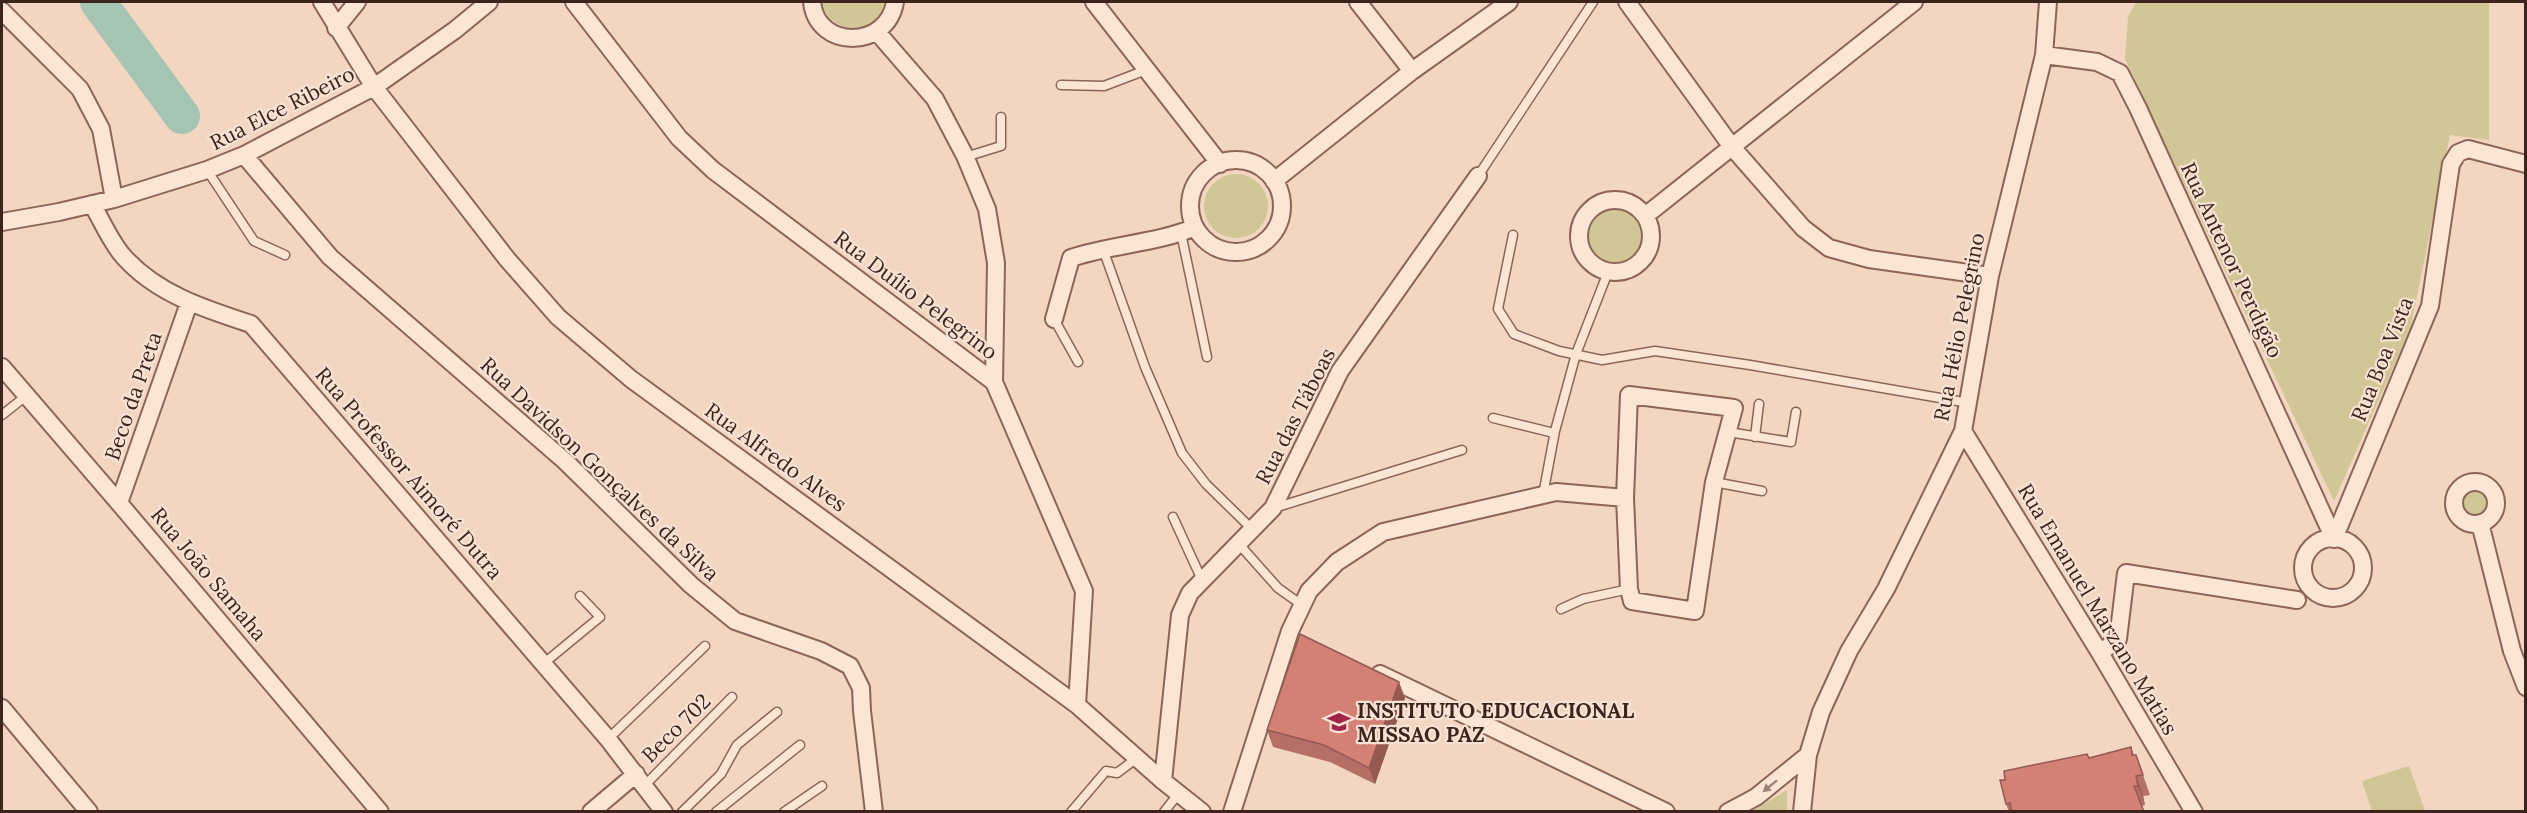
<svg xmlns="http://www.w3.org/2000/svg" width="2527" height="813" viewBox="0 0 2527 813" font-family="Lora,serif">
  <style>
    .green { fill: #d1c695 }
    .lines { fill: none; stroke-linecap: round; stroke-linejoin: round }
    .river { stroke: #a5c4b2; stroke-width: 36 }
    .lane-casing { stroke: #8d6558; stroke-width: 11 }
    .street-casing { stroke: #8d6558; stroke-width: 20 }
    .lane { stroke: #fbe6d6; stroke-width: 8 }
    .street { stroke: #fbe6d6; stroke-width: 16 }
    .wall { fill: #b56f65 }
    .shaded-wall { fill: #945a52 }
    .building { fill: #d38175; stroke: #945a52; stroke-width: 1.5 }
    .oneway { fill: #9c847a }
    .labels { text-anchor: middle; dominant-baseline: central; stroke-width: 4.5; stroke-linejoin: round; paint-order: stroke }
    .street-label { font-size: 21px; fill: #3c231d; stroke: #f8e2d3 }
    .poi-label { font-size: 21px; font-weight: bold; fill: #3c231d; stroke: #f8e2d3; text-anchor: start }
  </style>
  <rect width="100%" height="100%" fill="#f2d6c2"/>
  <path class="green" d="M821 2H884C878 38 830 36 821 2Z
    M2136 2H2489V140L2450 135 2410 330 2334 501 2125 59 2128 17Z
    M1204 206a32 32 0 1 1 64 0a32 32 0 1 1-64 0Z
    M1586 236a29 29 0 1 1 58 0a29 29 0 1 1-58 0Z
    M2459 502a16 16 0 1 1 32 0a16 16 0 1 1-32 0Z
    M2409 766 2425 811H2372L2362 781Z
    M1787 790V811H1752Z"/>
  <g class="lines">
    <path class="river" d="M98 2 182 116"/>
    <g class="lane-casing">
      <path id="lane" d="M1061 85 1104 86 1146 70
        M965 157 1001 146V117
        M207 170 254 241 285 255
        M1478 176 1593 2
        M1181 233 1207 357
        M1513 235 1498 309 1514 334 1559 351 1602 360 1655 351 1750 365 1969 403
        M1103 249 1145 367 1182 453 1206 484 1252 529
        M1054 319 1078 362
        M2 415 26 396
        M1493 418 1554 433
        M1728 432 1791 442 1796 412
        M1755 437 1759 404
        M1714 482 1762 491
        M1543 495 1555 431 1576 354 1608 272
        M1274 508 1462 450
        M1173 517 1202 580
        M1238 543 1278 588 1302 605
        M1561 609 1583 599 1629 589
        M543 664 600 617 580 596
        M608 739 705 646
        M645 785 732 697
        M682 812 721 774 737 745 777 712
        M716 812 800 745
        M784 812 822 786
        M1071 812 1106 771 1117 773 1137 758
        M1164 812 1179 793"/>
    </g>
    <g class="street-casing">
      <path id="street" d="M322 2 374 87 507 259 558 317 631 379 1077 705 1163 781 1202 812
        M574 2 679 138 713 170 994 382 1084 591 1077 705
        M812 2C817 50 887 50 895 2
        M1094 2 1220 164
        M1358 2 1412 71
        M1627 2 1732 147 1803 228 1829 248 1869 259 1990 276
        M2 11 80 89 101 129 114 199
        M336 28 357 2
        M877 32 935 99 965 156 987 209 996 263 994 382
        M2044 55 2097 62 2120 73 2138 108 2334 539
        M244 155 330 257 566 462 691 585 735 621 821 651 850 666 861 688 862 711 874 812
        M1190 206a46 46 0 1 1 92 0a46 46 0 1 1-92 0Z
        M1274 181 1412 71 1509 2
        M1579 236a36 36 0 1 1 72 0a36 36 0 1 1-72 0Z
        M92 204C102 221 111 243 124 257 157 294 205 309 251 324L608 739 664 812
        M1645 216 1914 2
        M2 222 59 212 114 199 207 170 244 155 374 87 455 30 489 2
        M1054 319 1071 258C1112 244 1156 244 1195 227
        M2 367 119 503 380 812
        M1629 395 1734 408 1714 482 1695 611 1632 601 1629 589 1625 498Z
        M1963 431 2100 653 2194 812
        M2454 503a21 21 0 1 1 42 0a21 21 0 1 1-42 0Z
        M119 503 189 303
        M2480 523 2512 651 2526 687
        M2303 568a30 30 0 1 1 60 0a30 30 0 1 1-60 0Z
        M2334 539 2430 306 2451 164 2458 153 2468 149 2526 164
        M2100 653 2118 639 2126 573 2297 600
        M1380 674 1666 812
        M2 708 89 812
        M1163 781 1180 615 1190 593 1273 508 1340 371 1478 176
        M591 812 636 774
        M1232 812 1290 631 1309 591 1337 562 1383 532 1543 495 1556 492 1625 498
        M1728 812 1756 797 1808 755
        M1802 812 1808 755 1821 712 1849 651 1886 589 1963 431 1990 276 2044 55 2048 2"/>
    </g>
    <use href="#lane" class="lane"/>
    <use href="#street" class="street"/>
  </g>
  <path class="wall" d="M1405 698 1375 784 1330 762 1273 747 1267 730Z
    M2131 747 2134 755H2136L2150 795 2143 796 2145 805 2142 806 2144 812H2009L2006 804 2005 780Z"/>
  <path class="shaded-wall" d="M1399 682 1405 698 1375 784 1369 768Z
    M2136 776 2143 796 2145 805 2138 786Z"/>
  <path class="building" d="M1300 634 1399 682 1369 768 1324 745 1267 730Z
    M2131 747 2132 755H2136L2143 775 2136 776 2138 786H2134L2144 812H2012L2010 803 2006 804 2000 780H2005L2004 771 2087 754 2089 758Z"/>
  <defs><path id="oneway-solid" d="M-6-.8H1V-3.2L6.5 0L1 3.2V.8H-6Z" transform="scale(1.5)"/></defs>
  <use class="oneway" href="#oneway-solid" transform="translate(1770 786) rotate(141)"/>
  <defs>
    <g id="school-bare" transform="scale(1.8)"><path d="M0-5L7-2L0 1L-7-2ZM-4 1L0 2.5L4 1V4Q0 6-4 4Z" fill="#a12348" stroke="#f8e2d3" stroke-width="2.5" paint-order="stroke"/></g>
  </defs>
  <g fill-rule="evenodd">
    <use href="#school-bare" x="1339" y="722"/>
  </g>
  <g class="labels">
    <g class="street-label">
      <text transform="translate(282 108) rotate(-27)">Rua Elce Ribeiro</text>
      <text transform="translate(2232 260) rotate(65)">Rua Antenor Perdigão</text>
      <text transform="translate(916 295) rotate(37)">Rua Duílio Pelegrino</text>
      <text transform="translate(1959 327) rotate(-79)">Rua Hélio Pelegrino</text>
      <text transform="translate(2382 359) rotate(-68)">Rua Boa Vista</text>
      <text transform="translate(133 396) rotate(-71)">Beco da Preta</text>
      <text transform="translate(1295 416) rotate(-63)">Rua das Táboas</text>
      <text transform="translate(776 457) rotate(36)">Rua Alfredo Alves</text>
      <text transform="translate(600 469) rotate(43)">Rua Davidson Gonçalves da Silva</text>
      <text transform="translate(409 473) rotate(49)">Rua Professor Aimoré Dutra</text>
      <text transform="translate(209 574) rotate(50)">Rua João Samaha</text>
      <text transform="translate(2098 609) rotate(59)">Rua Emanuel Marzano Matias</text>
      <text transform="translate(676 728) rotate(-45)">Beco 702</text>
    </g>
    <g class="poi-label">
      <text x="1357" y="710">INSTITUTO EDUCACIONAL<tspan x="1357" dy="24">MISSAO PAZ</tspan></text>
    </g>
  </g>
  <rect width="2527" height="813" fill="none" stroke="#3c231d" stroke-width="6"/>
</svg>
